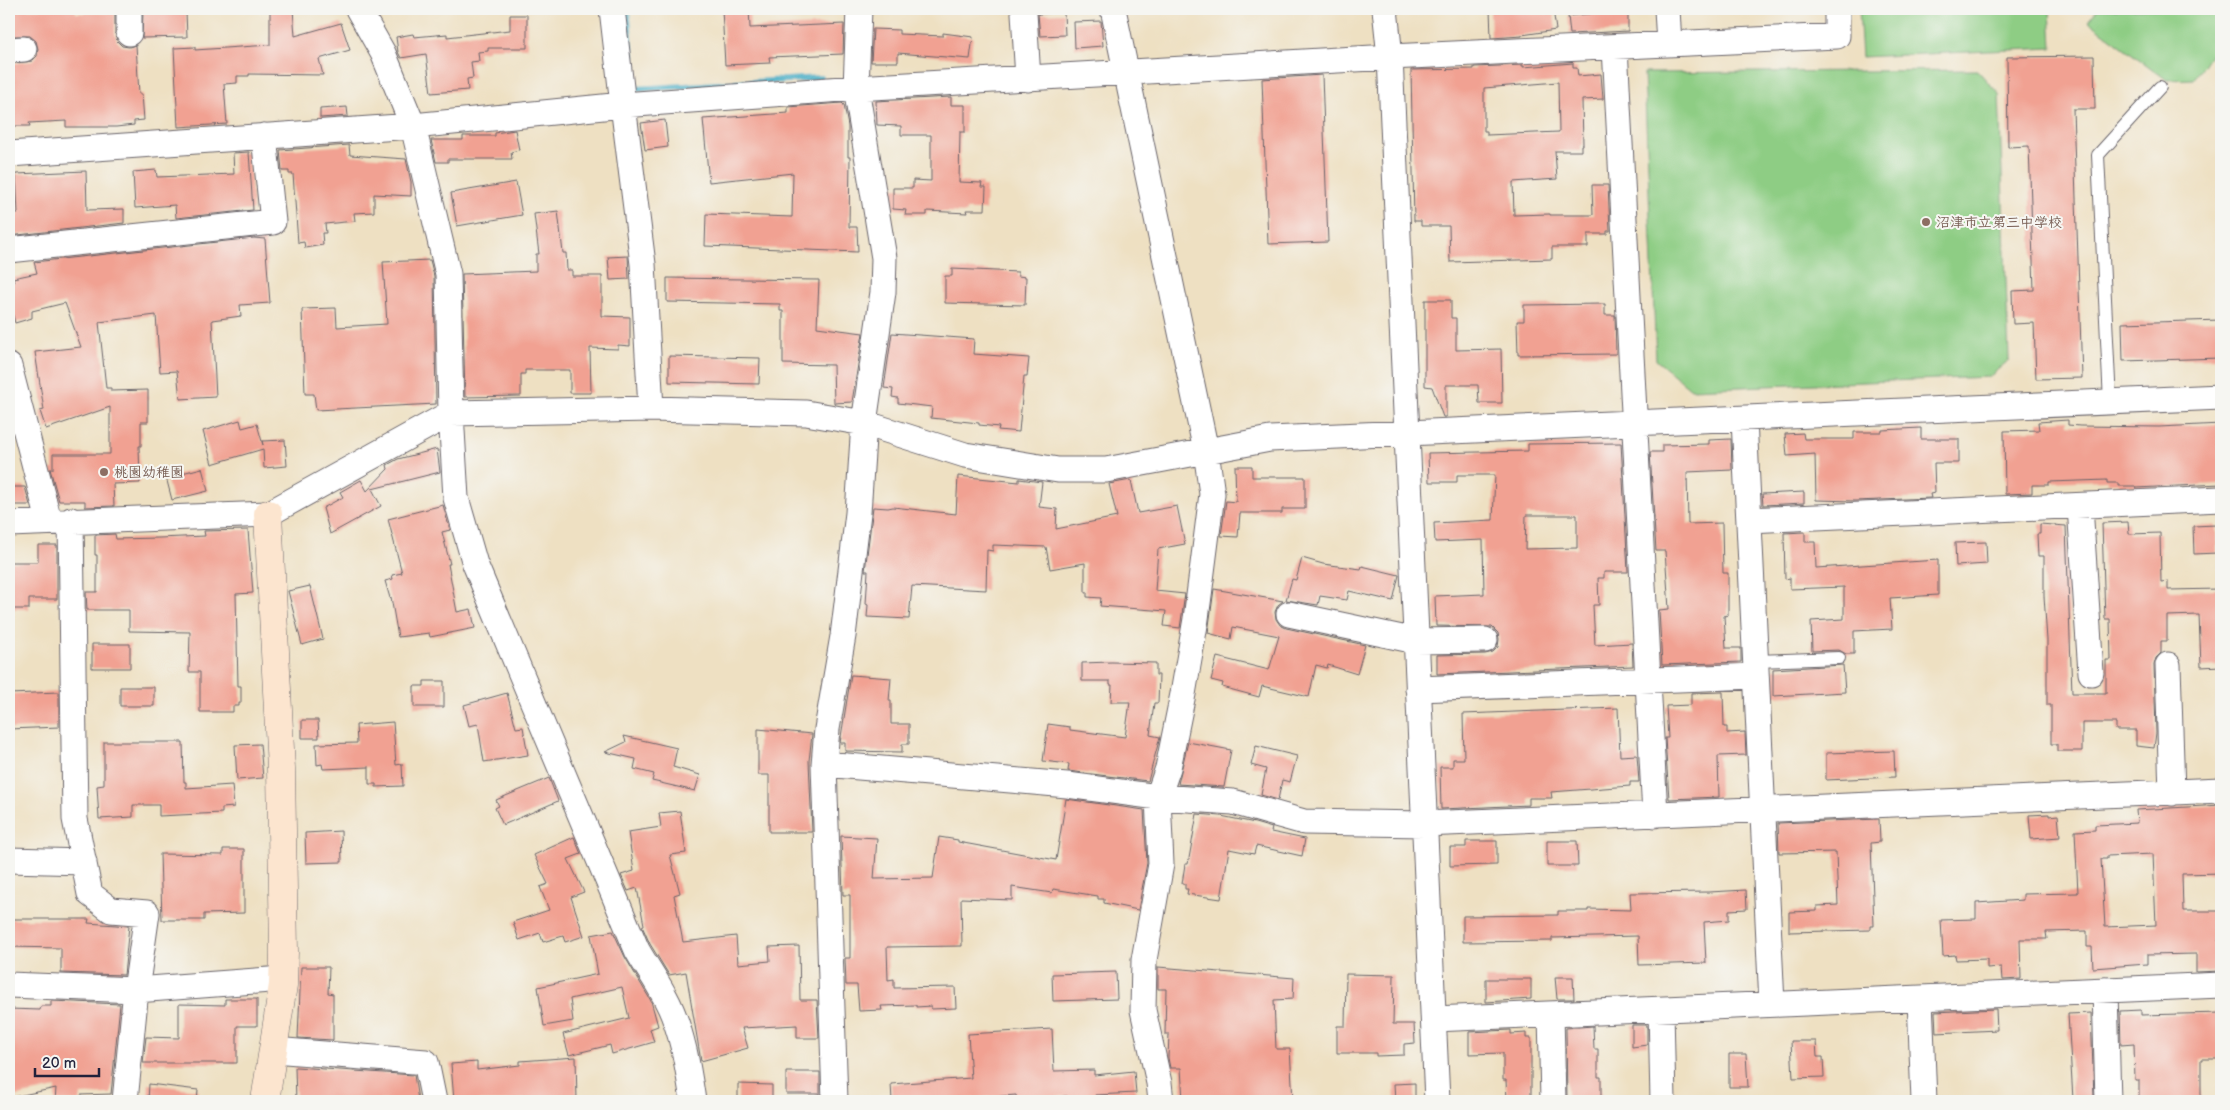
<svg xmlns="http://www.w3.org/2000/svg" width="2230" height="1110" viewBox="0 0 2230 1110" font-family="'Balsamiq Sans','Klee One',sans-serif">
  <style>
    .green { fill: #8ecd84; stroke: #587860 }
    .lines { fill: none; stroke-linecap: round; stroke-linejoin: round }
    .stream { stroke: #45acc4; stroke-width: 6 }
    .building { fill: #f1a192; fill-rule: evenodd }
    .lane-casing { stroke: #69646a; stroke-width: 14 }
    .street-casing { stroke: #69646a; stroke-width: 27 }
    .secondary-casing { stroke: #69646a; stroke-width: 29 }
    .lane { stroke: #fff; stroke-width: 12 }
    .street { stroke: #fff; stroke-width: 25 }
    .secondary { stroke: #fce5cf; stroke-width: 28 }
    .education-dot { fill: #8d6e63; stroke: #f6f6f2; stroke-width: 2 }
    .labels { text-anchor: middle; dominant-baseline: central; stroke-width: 4; stroke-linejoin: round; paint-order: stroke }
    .education-label { font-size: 14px; font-weight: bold; fill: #785e54; stroke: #f6f6f2; text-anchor: start }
  </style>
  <rect width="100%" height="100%" fill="#f6f6f2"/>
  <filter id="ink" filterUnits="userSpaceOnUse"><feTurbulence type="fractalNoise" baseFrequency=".02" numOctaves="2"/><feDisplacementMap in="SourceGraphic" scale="10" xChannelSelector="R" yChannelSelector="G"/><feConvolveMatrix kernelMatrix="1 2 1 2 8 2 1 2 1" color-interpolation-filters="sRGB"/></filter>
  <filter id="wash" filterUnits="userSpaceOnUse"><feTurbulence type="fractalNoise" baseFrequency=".0096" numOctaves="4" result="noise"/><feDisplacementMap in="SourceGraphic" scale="20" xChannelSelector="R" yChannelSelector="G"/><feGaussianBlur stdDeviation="1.12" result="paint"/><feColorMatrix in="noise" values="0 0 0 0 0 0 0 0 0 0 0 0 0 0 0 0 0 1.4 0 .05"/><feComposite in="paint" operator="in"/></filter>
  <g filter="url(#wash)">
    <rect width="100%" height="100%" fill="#eee0c2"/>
    <path class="green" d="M1859 9H2050L2052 48 1862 57Z
      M2098 9H2221V38L2194 79 2167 80 2088 21Z
      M1977 70 1999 94 2009 360 1989 377 1691 389 1656 360 1644 73Z"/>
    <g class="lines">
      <path class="stream" d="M627 9 635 89 821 78"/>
    </g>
    <g id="blocks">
      <path class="building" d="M9 9H75L76 13H115V33L117 41 122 46 129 47 136 45 139 94H142L144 120 134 121V125L116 127H66V121L29 123 30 126H9V64L32 61 37 56 38 49 36 41 30 36H9Z
        M149 9H176V12H186L187 37 142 38 143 12H149Z
        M270 9H293L295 36 341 23 350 50 319 59 323 75 249 74V76H237V83L224 84 227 124 178 127 174 48 195 47V50L270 45Z
        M722 9H749L750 28 844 24 843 54 769 57 770 63 725 65Z
        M1490 9H1521L1522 11 1553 9 1556 30 1522 35V36L1491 38Z
        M1628 10V31L1570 34 1568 16Z
        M1064 13 1065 35 1040 36 1038 14Z
        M510 15H527V48H488V51L478 52 479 61 471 62 473 78 467 79 468 90 431 93 426 54 401 58 398 52 396 37 413 34 414 37 447 34V37L510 30Z
        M1101 21 1103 46 1075 48 1074 22Z
        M873 29 899 30V34L943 36V33L973 37 970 59 898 53V62H871Z
        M2094 56 2095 109H2073L2082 378 2036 379 2034 323 2013 324 2012 291 2034 290 2029 146 2008 147 2007 57Z
        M1573 63V68H1577L1578 76 1601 74 1603 99 1582 100 1583 145H1581V151H1555L1557 179 1513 182 1514 215 1550 214V215H1593L1592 185H1608L1610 231H1607V234H1588V247H1552V259L1450 262 1449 226H1421V221H1414L1411 70 1474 69V67L1523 65V67ZM1558 82 1559 132 1487 135V131H1484V88Z
        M1322 75 1328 242 1268 244 1262 79Z
        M951 97V105H965V132H960L959 182 982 183 981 187H986L985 210H966L967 213 927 211V215H905L906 210 893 209V188H913V180L931 181V135H901V126L877 125 876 101Z
        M842 103 844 105 848 126V157H850L849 227H857L858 252 705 246 706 214 792 217 793 173 709 182 703 119 788 113V107Z
        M347 107 348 116 320 118V109Z
        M665 120 668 147 645 150 641 123Z
        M515 130 519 150 511 152 512 159H448V162H436L431 140H463V136H495V133Z
        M349 145 350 155 406 159 411 182V196L374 194V212L354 213 355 221 325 224 326 233H322L323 245 305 248 304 242 298 243 293 174H289V171H282L280 150Z
        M249 152 253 210 176 218 175 205 135 208 133 172 156 170 157 177 234 174 233 153Z
        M86 171 87 210 124 209V223L9 236V213H18L16 174Z
        M516 182 522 215 457 226 451 193Z
        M558 211 563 253H566L567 270H572V276H602V316L630 317V346L618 345V349L590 348 591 393H570V370H525V374H521V396L465 397 462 274 536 271V254H539L534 214Z
        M254 238 265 239 270 303 240 305 241 316 212 320 216 397 180 399 177 371 160 372 156 315 99 322 106 388H111V391L148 390V422H141V446H139L140 483 113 484 114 506 85 507V501H59L50 469H53V454H110V407L46 429 40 411 44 410 35 352 81 347 65 303 32 311V318L15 323 9 300 12 295 9 284 14 283 13 278 37 273 34 262Z
        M628 256 629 279 610 280 608 257Z
        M430 260 434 276 436 404 316 410 314 394H305L302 309 336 308 337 327 387 324 383 262Z
        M952 269 1018 272V276L1026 277 1025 305 945 303V276H952Z
        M667 278 819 280 817 327 863 333 852 402 834 403 833 365 783 364V311H780V304L667 302Z
        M1425 300H1451V318H1456V350L1501 349 1502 403H1479L1478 385H1446V417H1443L1432 387 1425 386Z
        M1605 304V315H1615L1616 354 1518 355 1517 321H1524V305Z
        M2221 320V358L2123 361 2122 323Z
        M892 333 974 339 973 354 1029 358 1027 376H1024L1019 432 998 430 999 427 979 425V423L931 418 932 407 898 403V398L892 397 893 389 884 388Z
        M669 356 760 358 759 384 669 382Z
        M240 420 242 428 257 424 263 445 262 441 285 440 287 466 264 468 263 449 212 464 203 431Z
        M2068 420V425L2080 426 2159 427 2221 424V484L2135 488V486H2119V483H2107V480L2049 482V485H2032V493L2005 494 2004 431 2039 430 2038 422Z
        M1921 428V439H1959V463H1934L1935 493 1930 494 1931 498 1855 501 1816 500 1815 454 1787 456 1785 434 1803 433 1804 439H1854V432H1882V430Z
        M1731 439 1732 470 1687 472 1688 524 1722 523 1723 573H1728V615L1724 616 1726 648H1741V662L1662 665 1659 610 1669 609 1665 551H1656L1650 452H1662V445L1709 444V440Z
        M1621 443 1628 572H1604V578H1598L1599 605H1593L1595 645 1632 643 1633 666 1437 674V655L1485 654 1493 652 1498 647 1499 639 1498 633 1492 627 1436 626 1435 596 1484 594 1483 540 1435 542 1434 523 1493 520 1495 475H1457V482H1429L1428 453 1528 451V444ZM1526 515H1577V548L1525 549Z
        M437 449 440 472 372 489 381 506 330 534 323 508 343 497 340 492 361 480 367 491 388 469 387 465 398 459Z
        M1235 466H1252V477H1305V509H1282V513H1240L1238 537 1221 536 1226 501 1236 502Z
        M202 468 208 491 172 500 166 477Z
        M958 476 1019 482V479L1042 482 1039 507 1057 509 1056 529 1117 517 1109 484 1131 480 1138 513 1177 506 1185 544 1158 549 1155 591 1185 594 1180 628 1164 626 1166 611 1100 606 1101 598 1087 597V592H1085V563L1050 569 1046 547 993 545V551L987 550 986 590 912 586 909 619 867 617 868 605 866 604 868 571H865L873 507 888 508 893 507 956 514Z
        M9 487H25L30 505H9Z
        M1804 492V503L1763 505 1762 494Z
        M443 505 450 530 442 532 450 564H448L457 612 471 609 475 628 430 637 429 633 398 637 391 597 390 598 385 581 393 579 392 575 402 573 388 519Z
        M2128 522 2129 534 2160 533 2161 582 2168 581V590L2220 589 2221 666 2201 667 2199 615 2167 616V641H2161V653L2156 658 2154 665 2156 733 2154 748 2136 746V730H2116V723H2082V751H2057V744H2051V705H2047V640L2044 596V556H2038L2037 534H2040V524L2066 526 2072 693H2106V660H2111L2110 619H2105L2102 523Z
        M2216 525 2217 553 2194 554 2193 526Z
        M248 530 253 593 236 594 238 686H241V703H239V706H233V712H200V672H189L190 632 129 631V610H87L86 592H97V555H95V535L115 534 116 539 159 538 205 536 204 531Z
        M1805 532V542H1815L1816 568 1938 560V595L1890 598 1892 629 1854 631V654H1846L1839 650 1812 651 1811 621 1844 619V587L1790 589V578L1785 579 1784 533Z
        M1986 542 1987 564 1956 566 1955 543Z
        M38 545H57V599H29V609H9V562H38Z
        M1302 558 1323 564 1361 569 1362 566 1399 575 1393 601 1349 591 1347 600 1320 596 1318 605 1286 600 1292 579 1296 580Z
        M310 586 323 639 302 645 288 591Z
        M1214 589 1283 601 1278 605 1275 612 1276 619 1280 625 1286 628 1365 645 1357 674 1328 665 1327 668 1316 665 1309 697 1262 686 1259 697 1222 687 1223 683 1211 680 1217 657 1269 670 1279 636 1233 627 1231 639 1208 633Z
        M92 644H130V668H92Z
        M1111 662 1156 663V675H1159L1158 703H1154L1150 735 1160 737 1148 781 1068 771 1069 764 1043 761 1048 724 1070 727V730L1125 737 1130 702H1111L1112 685H1110V681H1082V663Z
        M1843 665 1845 692 1773 696V669Z
        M851 675 891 678 889 701H891V724H909V744H902V752L845 751V743H840Z
        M424 681H444V707H414V686H424Z
        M120 687H154V706H120Z
        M59 692V727L9 729V694Z
        M1723 692 1724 727H1727V733L1745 732 1746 755 1718 756 1719 797 1669 799 1665 738H1668L1666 706 1691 705V693Z
        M507 693 516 728 523 727 528 755 484 762 478 724 469 726 464 705Z
        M1618 708 1620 756 1637 755 1639 782H1630V786L1551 792 1552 798H1529V805L1441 809 1440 767H1453V759H1464L1463 714Z
        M302 720H318L319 738H302Z
        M393 722 396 765 402 764 403 786 376 787V784H369V767L323 769 322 764 317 765 316 744 357 743 356 725Z
        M758 729 812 734 809 761 812 832H769V775H758Z
        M624 736 677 748 673 767 700 775 695 791 652 781 654 774 634 769 636 759 605 752 626 742Z
        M104 742H183L184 782H186V788L232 785 234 807 222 808V813L159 816V805H133V817L99 819 97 786 104 785Z
        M1188 742 1231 750 1224 787 1178 784Z
        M260 744 263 778 237 780 235 745Z
        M1256 746 1297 756 1290 782 1282 780 1278 800 1261 795 1266 769 1251 765Z
        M1894 751 1895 777 1826 780V753Z
        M549 778 558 801 503 825 495 808 499 806 496 800Z
        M1066 799 1144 810 1147 863 1138 910 1104 903V899H1098V896L1053 889 1052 893 1012 887V900L961 898 962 946 887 947 888 980 894 979V988L955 987 956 1008 931 1009V1006L916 1007V1005L881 1006 882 1010 859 1011 857 985H846L845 958H850V895H843L841 836 877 838 874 879 933 878 939 837 958 840V842L1056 860Z
        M2221 805V873L2182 874 2183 911H2219V955H2221V971L2196 972V954L2147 955V964L2093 968 2092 947H2087V931L2046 932 2047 939H2020L2021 979 2002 980 2001 967 1987 968V959L1956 960 1955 955 1943 956 1941 920 1976 919V903L2023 900V894L2078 893 2075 831 2095 830V825L2137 823 2136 810ZM2153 854 2156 925 2105 927 2101 859H2107V856Z
        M680 811 686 853 670 855 680 893 674 895 683 942 736 936 738 964 770 961 769 947 799 946 800 1000H817L819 1038H797V1025L742 1028 748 1048 701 1061 686 972 669 975 650 944 642 926 644 925 637 888 628 891 621 875 634 871 628 832 661 827 659 813Z
        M1197 814 1221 816 1255 823 1272 828 1271 832 1305 839 1302 856 1256 846 1254 854 1229 849 1221 899 1187 894 1188 889H1185V884H1182L1185 864H1188Z
        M2049 814V816L2058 815 2060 837 2031 839 2029 815Z
        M1879 819 1880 842 1871 843 1874 926H1870V930L1789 932V912L1817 911V906L1838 905 1836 852 1779 853 1778 823Z
        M341 831 342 862 306 863 305 833Z
        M574 837 581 854 568 859 584 892 571 897 584 936 565 942 563 936 543 942 540 933 519 940 513 922 549 910 540 887 548 884 534 855Z
        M1466 841H1497V865L1450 866V847H1466Z
        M1547 841H1577L1578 866H1547Z
        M223 849H244V913L204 914V920H162L160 854 223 855Z
        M1746 890 1747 909 1729 910V920L1704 922 1706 963 1639 965 1638 936 1552 938V941L1463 942V916L1558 915V911H1588V909L1631 910 1630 893 1709 892Z
        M9 919H89L88 923 129 926 124 975 61 973V948L9 947Z
        M613 931 625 957 651 1001 658 1026 650 1029 654 1042 612 1054 610 1045 569 1055 563 1034 629 1018 622 987 570 999 573 1021 544 1026 538 987 598 974 591 935Z
        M301 967H329L328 993 333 994V1040L298 1038Z
        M1158 967 1294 978 1293 999 1274 1000 1276 1049H1290L1293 1101H1183L1181 1068H1170L1168 1058 1169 1034H1165L1166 989H1158Z
        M1116 972 1117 999 1053 1001 1052 974Z
        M1346 974 1394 975 1393 1024H1414L1415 1043 1404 1044V1055L1376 1056V1053H1337V1026H1345Z
        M1555 977H1573L1574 999H1557Z
        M1486 979H1531V999L1486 1002Z
        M225 999H257V1026H237V1063H143L146 1037 179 1038V1004L225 1005Z
        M51 1001 120 1004 111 1094 81 1095 80 1101H55L56 1088 13 1097 9 1076V1009L40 1010 41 1006H51Z
        M1996 1009 1997 1030 1936 1033 1935 1012Z
        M2141 1010V1015L2221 1013V1059H2201V1101H2139V1080H2135L2134 1044 2121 1045 2120 1011Z
        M2091 1013 2094 1098 2073 1100 2068 1014Z
        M1632 1025H1647V1045L1632 1047Z
        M1593 1026 1594 1049H1598V1077H1601V1101H1567L1566 1028Z
        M1052 1029 1054 1071 1094 1070V1075L1134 1071 1136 1093 1095 1095V1097L1067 1098V1096L1017 1100 1016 1095 965 1099V1101H892L891 1084 971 1078 968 1034Z
        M1511 1030V1034L1526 1033V1038H1531V1101H1507L1506 1080H1503V1053L1469 1054V1032Z
        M1791 1041H1816L1817 1057H1823L1824 1077 1793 1078Z
        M1729 1054H1746L1748 1087H1729Z
        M576 1057 577 1101H534V1098L505 1101H454L451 1064 477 1062V1070L520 1065V1061Z
        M295 1067 414 1075 418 1100 296 1101Z
        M786 1072H820V1094H786Z
        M1415 1083V1101H1395L1394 1084Z
        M149 1084 198 1090 197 1101H148Z
        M738 1084 772 1085V1101H738Z"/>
    </g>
  </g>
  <g filter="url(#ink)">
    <use href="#blocks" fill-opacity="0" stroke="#69646a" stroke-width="1"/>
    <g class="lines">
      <g class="lane-casing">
        <path id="lane" d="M2110 402 2098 155 2160 87
          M1755 661 1839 658"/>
      </g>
      <g class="street-casing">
        <path id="street" d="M129 9V33
          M358 9 383 53 413 126 448 274 451 413 456 498 475 564 637 950C646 966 657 981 665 997 682 1028 688 1067 693 1101
          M612 9 623 105 856 88 1390 57 1437 1101
          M1113 9 1206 451 1212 494 1196 619 1183 694 1168 768 1158 797 1161 864 1144 960 1143 1010 1159 1083 1161 1101
          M1385 9 1390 57 1837 36V9
          M1667 9 1669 44
          M1024 13 1028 79
          M1615 47 1655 815
          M9 50 24 49
          M9 154 413 126 623 105 643 264 651 409
          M9 250 273 222 264 136
          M9 366 49 521
          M1744 419 1772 1004
          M2080 506 2091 673
          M71 520 75 819 90 894 111 910 147 913 136 990 125 1101
          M1749 520 2221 499
          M9 524 268 514 451 413 651 409 806 413 864 423 965 455 1058 470H1106L1270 439 2221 397
          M1289 614 1416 641 1485 640
          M2168 665 2172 793
          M1418 689 1756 676
          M824 764 1067 785 1158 797 1233 802 1304 822 1424 824 2221 790
          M9 860 84 862
          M9 985 136 990 283 979
          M2105 990 2108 1101
          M1920 999 1924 1101
          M1661 1010 1663 1101
          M1551 1014 1553 1101
          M1434 1019 2221 985
          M273 1050 426 1062 434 1101
          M835 1101 824 764 827 729 843 636 858 513 864 423 883 292 884 258 856 88 859 9"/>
      </g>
      <g class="secondary-casing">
        <path id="secondary" d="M265 1101 283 985 284 952 281 769 268 514"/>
      </g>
      <use href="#lane" class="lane"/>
      <use href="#street" class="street"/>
      <use href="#secondary" class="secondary"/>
    </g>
  </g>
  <g class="education-dot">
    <circle cx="1926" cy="222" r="5"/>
    <circle cx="104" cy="472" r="5"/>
  </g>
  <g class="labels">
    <g class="education-label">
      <text x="1936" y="222">沼津市立第三中学校</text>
      <text x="114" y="472">桃園幼稚園</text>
    </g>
  </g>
  <rect width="2230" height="1110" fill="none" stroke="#f6f6f2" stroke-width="30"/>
  <path d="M35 1068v8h64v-8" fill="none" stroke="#22223b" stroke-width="2.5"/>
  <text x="42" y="1068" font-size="15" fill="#22223b" stroke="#f6f6f2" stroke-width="4" paint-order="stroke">20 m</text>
</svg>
